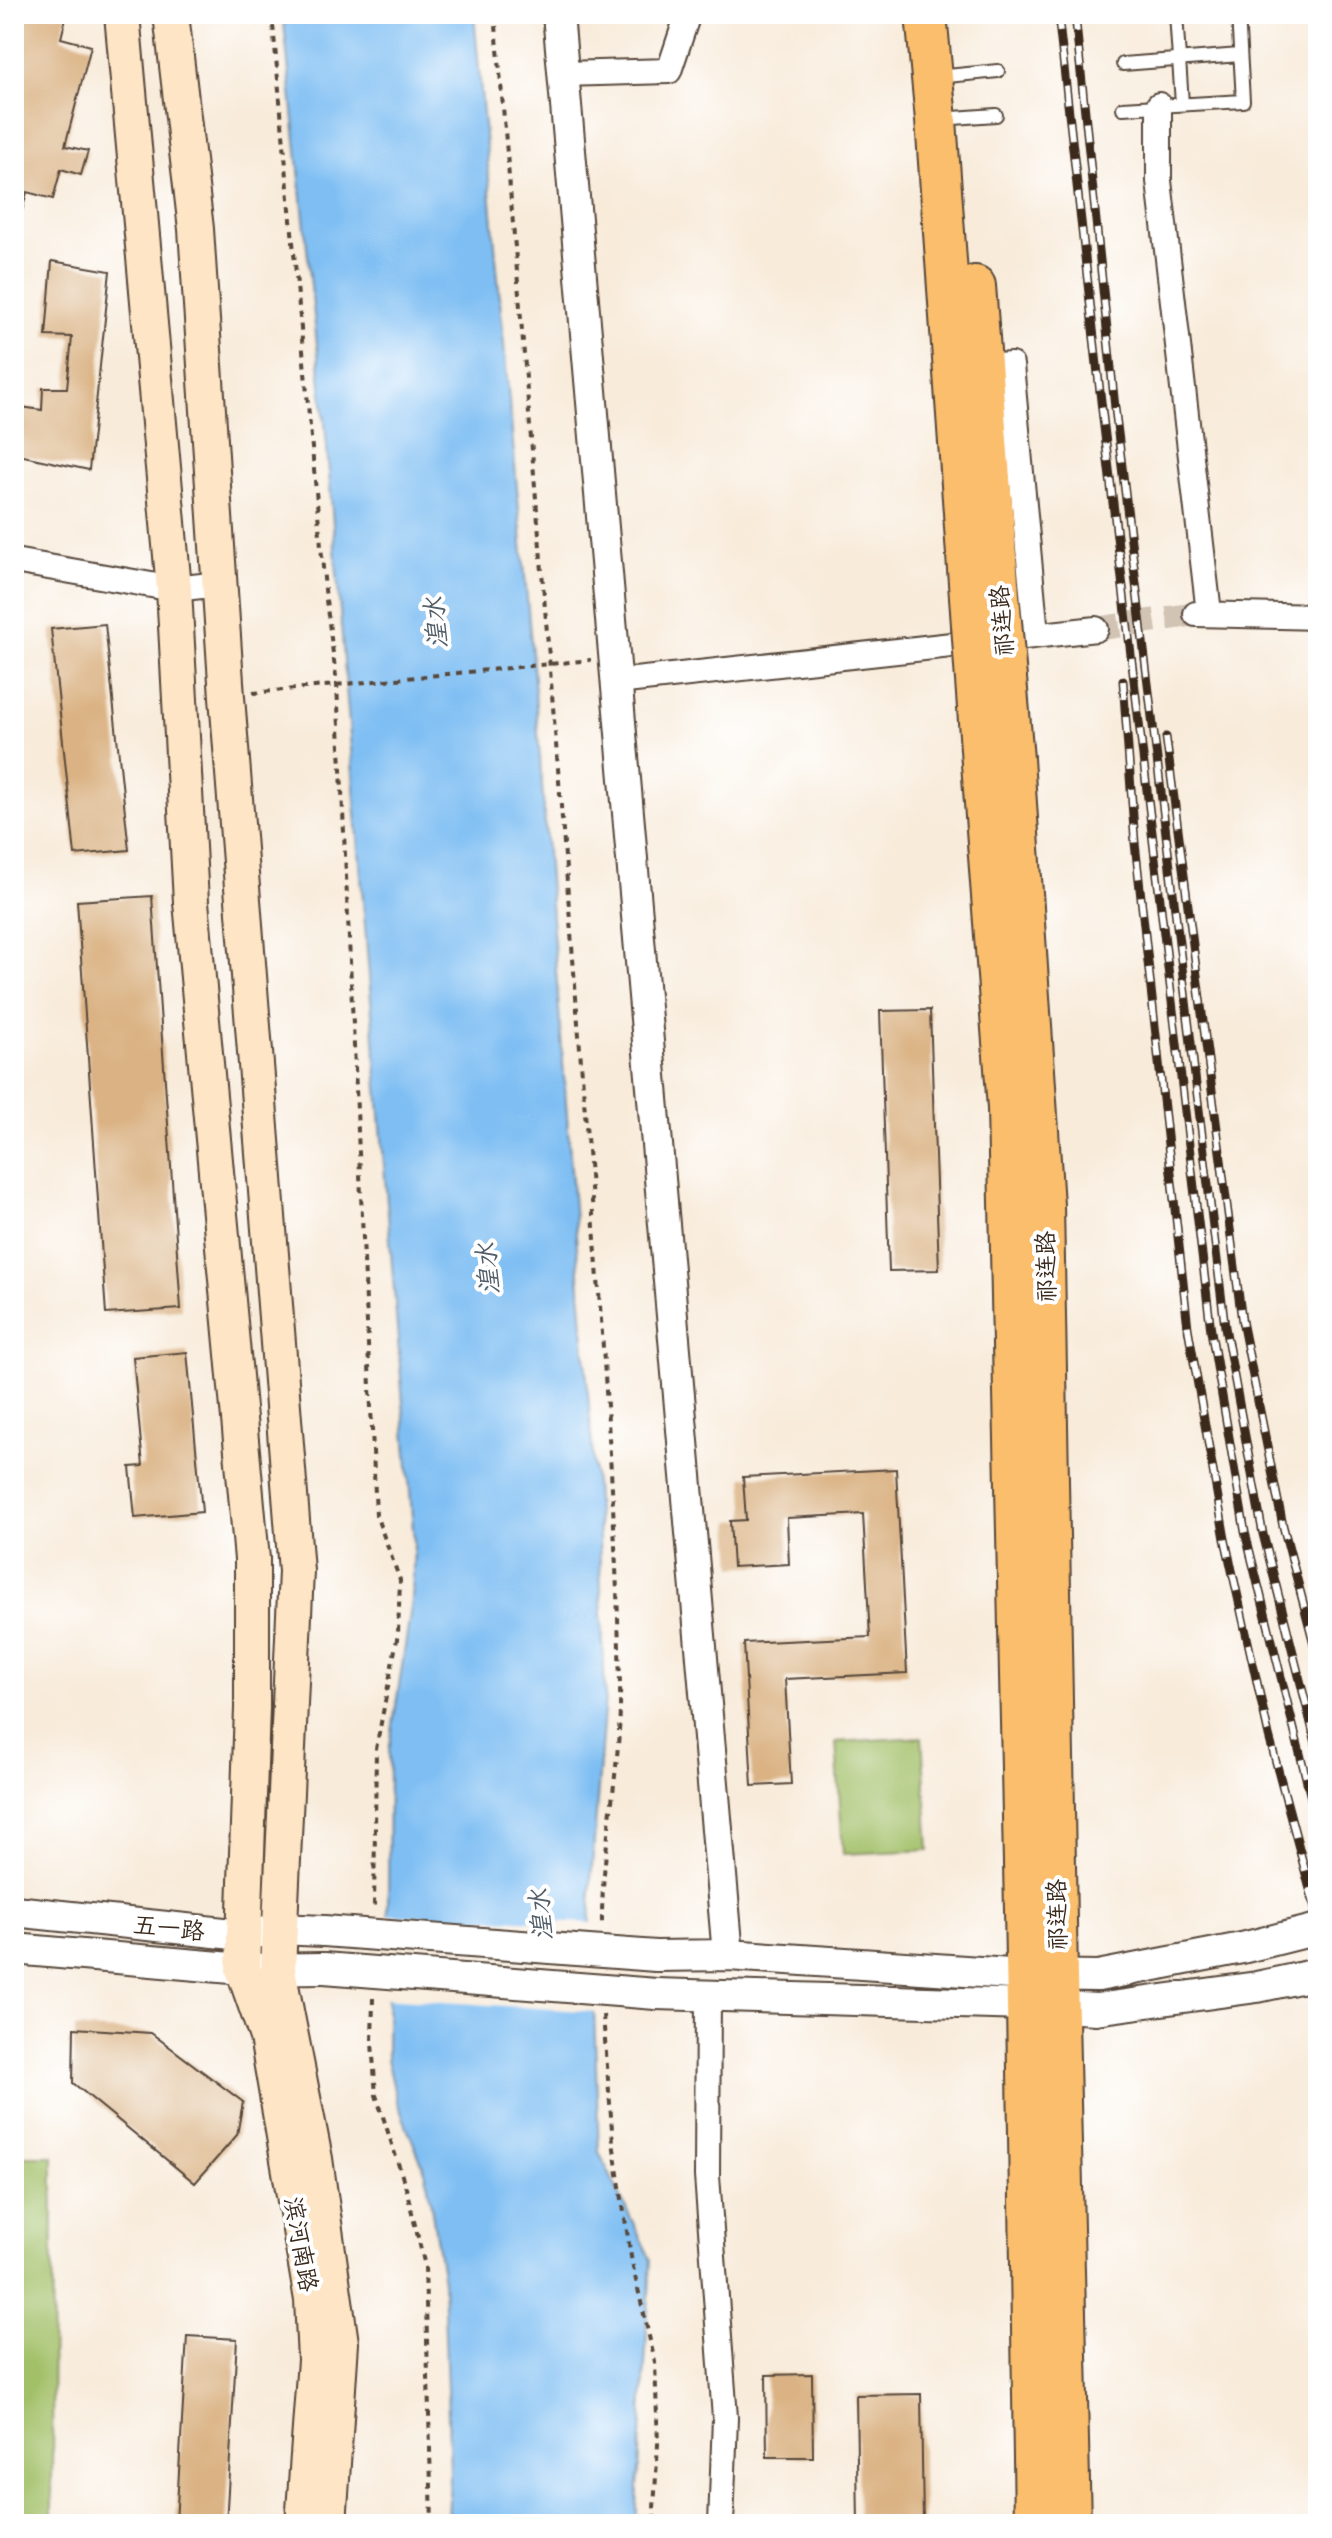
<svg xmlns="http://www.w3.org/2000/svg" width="1332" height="2538" viewBox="0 0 1332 2538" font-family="Delius,'LXGW WenKai TC',sans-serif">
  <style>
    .green { fill: #a2c068; stroke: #6e7543; stroke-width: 2 }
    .water { fill: #7ebef3; stroke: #5c7488; stroke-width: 2 }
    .pier { fill: #f8ebda }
    .building { fill: #dab283 }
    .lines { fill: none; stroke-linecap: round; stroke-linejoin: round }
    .minor-tunnel { stroke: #d2c4b4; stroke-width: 24; stroke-dasharray: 24 12; stroke-linecap: butt }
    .service-casing { stroke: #57473a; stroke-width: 16 }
    .minor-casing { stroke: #57473a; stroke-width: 28 }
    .tertiary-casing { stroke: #57473a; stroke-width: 34 }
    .secondary-casing { stroke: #57473a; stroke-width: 38 }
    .trunk-casing { stroke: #57473a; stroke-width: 44 }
    .path { stroke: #57473a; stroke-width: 4; stroke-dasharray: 6 6; stroke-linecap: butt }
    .service { stroke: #fff; stroke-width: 12 }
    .minor { stroke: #fff; stroke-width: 24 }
    .tertiary { stroke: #fff; stroke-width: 30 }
    .secondary { stroke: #fde5c5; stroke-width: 34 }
    .trunk { stroke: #fabe6d; stroke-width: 40 }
    .rail-casing { stroke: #3b2a1e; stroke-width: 9 }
    .rail { stroke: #fff; stroke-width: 6; stroke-dasharray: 18; stroke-linecap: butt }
    .tertiary-bridge-casing { stroke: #57473a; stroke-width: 34; stroke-linecap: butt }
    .trunk-bridge-casing { stroke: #57473a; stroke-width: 44; stroke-linecap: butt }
    .tertiary-bridge { stroke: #fff; stroke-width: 30 }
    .trunk-bridge { stroke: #fabe6d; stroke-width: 40 }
    .labels { text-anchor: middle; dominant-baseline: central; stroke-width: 8; stroke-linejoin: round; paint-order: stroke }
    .street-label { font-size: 24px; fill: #3b2a1e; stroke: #fff }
    .water-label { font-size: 26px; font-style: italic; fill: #525e69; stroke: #fff }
  </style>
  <rect width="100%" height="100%" fill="#fff"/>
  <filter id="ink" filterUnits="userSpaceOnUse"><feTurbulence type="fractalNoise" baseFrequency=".0125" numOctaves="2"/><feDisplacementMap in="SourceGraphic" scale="16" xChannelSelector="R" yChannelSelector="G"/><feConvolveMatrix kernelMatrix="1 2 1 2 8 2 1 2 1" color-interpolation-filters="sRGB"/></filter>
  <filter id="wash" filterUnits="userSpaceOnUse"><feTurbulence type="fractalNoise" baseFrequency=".006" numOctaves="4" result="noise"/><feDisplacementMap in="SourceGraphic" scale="32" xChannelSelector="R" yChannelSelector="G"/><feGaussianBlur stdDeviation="1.8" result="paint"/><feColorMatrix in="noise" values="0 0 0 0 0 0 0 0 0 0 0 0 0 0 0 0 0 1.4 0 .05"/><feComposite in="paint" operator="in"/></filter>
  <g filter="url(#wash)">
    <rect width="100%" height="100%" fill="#f8ebda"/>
    <path class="green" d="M922 1737 929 1850 843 1854 836 1742Z
      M14 2156H53L52 2524H14Z"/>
    <path class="water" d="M283 14H474L532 653 599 1538 605 1697 590 1893 599 2152 651 2260 636 2524H448L450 2472 443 2281 426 2174 397 2102 387 2059 389 1751 412 1601 414 1542 325 423Z"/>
    <path class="pier" d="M383 1915 595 1923 598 2012 383 1998Z"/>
    <g id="blocks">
      <path class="building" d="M14 14H67L61 38 91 46 65 146 88 151 81 175 61 169 53 199 27 192 19 222 14 221Z
        M52 261 110 271 89 470 14 454V406L42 410 43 388H67L72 337 46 336Z
        M105 624 129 850 75 855 51 629Z
        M152 896 181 1309 106 1314 77 901Z
        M930 1010 939 1270 889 1271 880 1011Z
        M187 1352 202 1512 135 1518 130 1467 143 1466 133 1357Z
        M896 1469 907 1673 785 1679 791 1784 752 1786 744 1643 870 1637 863 1514 787 1518 789 1564 733 1567 730 1521 746 1520 743 1477Z
        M74 2028 151 2033 243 2102 237 2135 195 2183 73 2083Z
        M187 2336 237 2339 226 2524 176 2523Z
        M812 2374 813 2457H767L766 2375Z
        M921 2394 923 2524H858L856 2395Z"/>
    </g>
  </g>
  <g filter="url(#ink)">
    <use href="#blocks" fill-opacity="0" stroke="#57473a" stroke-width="2"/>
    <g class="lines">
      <path class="minor-tunnel" d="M1096 629 1196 614"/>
      <g class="service-casing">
        <path id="service" d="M1176 14 1182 104
          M1123 64 1240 55
          M937 77 998 71
          M1123 108 1243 101 1238 14
          M939 119 996 115"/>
      </g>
      <g class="minor-casing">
        <path id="minor" d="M563 74 669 71 688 14
          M1159 105V181L1209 613
          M983 367 1011 365 1036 634
          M14 561 174 589 220 584
          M1196 614 1318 617
          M617 682 1096 629
          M708 1993 707 2176 725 2418 721 2524"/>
      </g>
      <g class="tertiary-casing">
        <path id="tertiary" d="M558 14 728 1955
          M14 1911 243 1935 279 1929 324 1931
          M14 1949 243 1969 324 1968
          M656 1956 728 1955 1025 1975 1098 1976 1242 1948 1318 1929
          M656 1994 1027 2005 1096 2009 1257 1987 1318 1974"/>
      </g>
      <g class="secondary-casing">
        <path id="secondary" d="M122 14 174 589 191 902 252 1559V1708L243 1969 267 2037 312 2300 315 2360 303 2524
          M171 14 196 229 227 697 296 1571 278 1970 315 2159 341 2343 329 2524"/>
      </g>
      <g class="trunk-casing">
        <path id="trunk" d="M926 14 936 120 972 625
          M975 286 1001 621
          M1013 759 1043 1205 1057 1976 1070 2524
          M982 763 1008 1108 1027 2005 1035 2524"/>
      </g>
      <path class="path" d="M272 14 326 600 337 684 376 1515 400 1580 398 1634 376 1749 374 1909
        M495 14C524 350 552 686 578 1023 595 1244 615 1465 620 1686 622 1767 601 1846 602 1926
        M253 693 591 660
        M373 1998 372 2043 376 2095 406 2188 425 2266 432 2524
        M603 2015 613 2142 632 2263 655 2362 658 2444 653 2524"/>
      <use href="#service" class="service"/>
      <use href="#minor" class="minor"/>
      <use href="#tertiary" class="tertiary"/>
      <use href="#secondary" class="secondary"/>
      <use href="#trunk" class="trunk"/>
      <g class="rail-casing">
        <path id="rail" d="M1058 14 1102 410 1211 1331 1245 1532 1318 1826
          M1075 14 1115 408 1225 1327 1263 1534 1318 1751
          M1123 681 1135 843 1188 1328 1225 1539 1269 1736 1318 1919
          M1166 737 1242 1321 1283 1526 1318 1659"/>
      </g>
      <use href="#rail" class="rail"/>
      <g class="tertiary-bridge-casing">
        <path id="tertiary-bridge" d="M324 1931 656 1956
          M324 1968 656 1994"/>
      </g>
      <g class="trunk-bridge-casing">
        <path id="trunk-bridge" d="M1001 621 1013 759
          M972 625 982 763"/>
      </g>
      <use href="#tertiary-bridge" class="tertiary-bridge"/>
      <use href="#trunk-bridge" class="trunk-bridge"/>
    </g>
  </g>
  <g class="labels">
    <g class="street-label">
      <text transform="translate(1001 621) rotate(-95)">祁连路</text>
      <text transform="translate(1045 1267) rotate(-91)">祁连路</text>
      <text transform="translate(1056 1915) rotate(-91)">祁连路</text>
      <text transform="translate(169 1927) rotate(6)">五一路</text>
      <text transform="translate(302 2244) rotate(80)">滨河南路</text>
    </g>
    <g class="water-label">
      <text transform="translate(435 623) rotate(-95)">湟水</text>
      <text transform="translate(487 1269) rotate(-95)">湟水</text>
      <text transform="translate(540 1915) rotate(-95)">湟水</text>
    </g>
  </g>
  <rect width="1332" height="2538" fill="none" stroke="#fff" stroke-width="48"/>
</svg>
